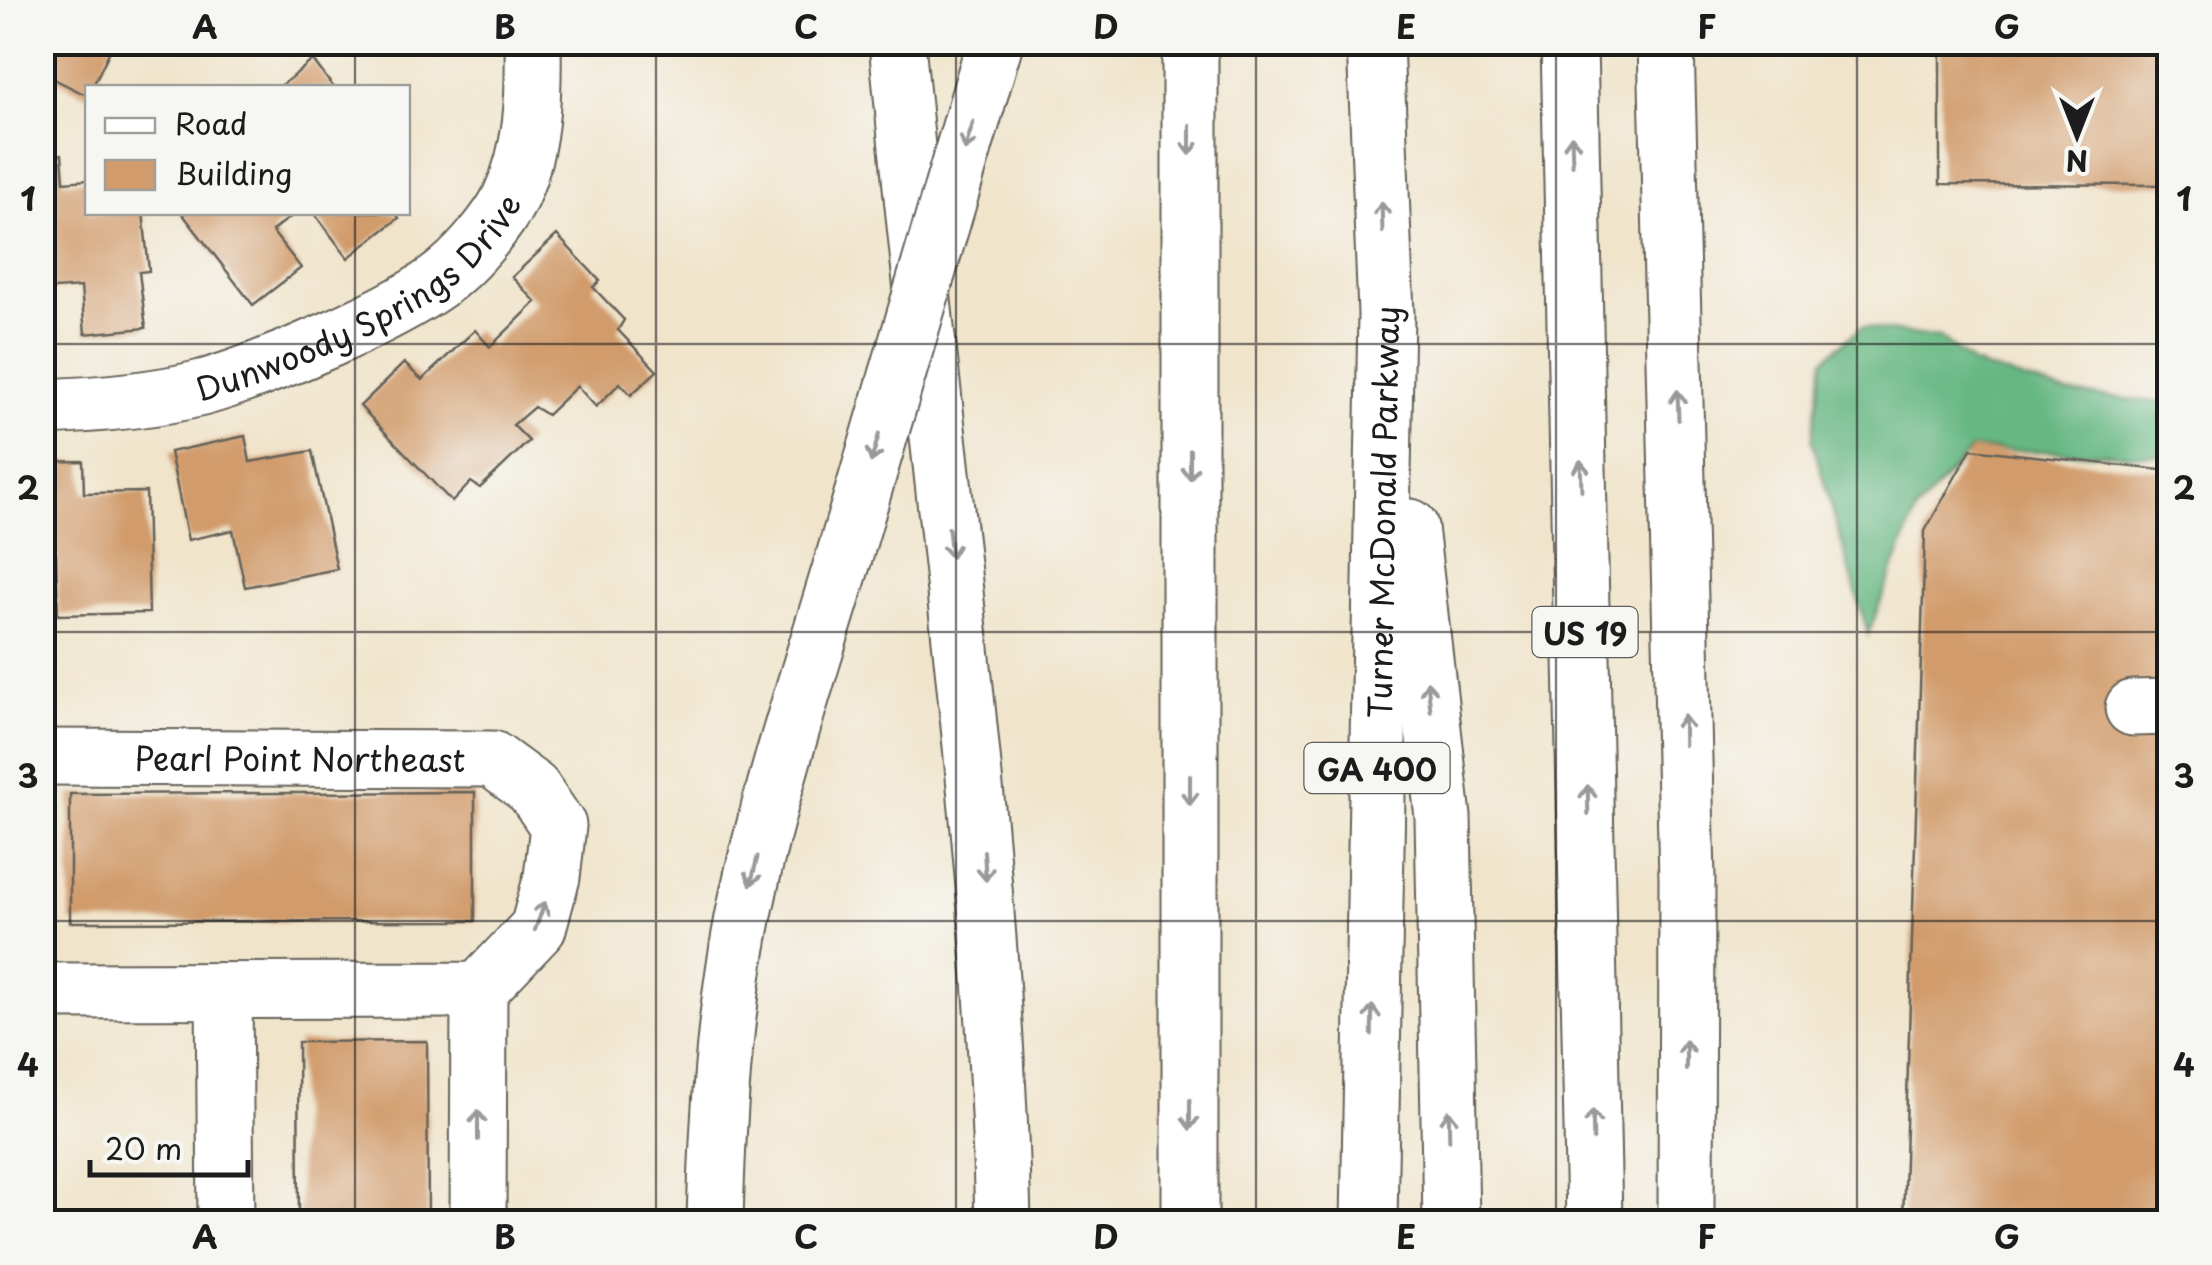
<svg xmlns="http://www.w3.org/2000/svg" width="2212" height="1265" viewBox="0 0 2212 1265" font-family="'Playpen Sans',sans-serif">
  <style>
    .forest { fill: #66b782; stroke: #416a4f; stroke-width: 2.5 }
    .building { fill: #d19b6c }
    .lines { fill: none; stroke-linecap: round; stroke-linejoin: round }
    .minor-casing { stroke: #666259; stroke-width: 59 }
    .highway-casing { stroke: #666259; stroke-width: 59 }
    .minor { stroke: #fff; stroke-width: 55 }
    .highway { stroke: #fff; stroke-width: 55 }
    .highway-bridge-casing { stroke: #666259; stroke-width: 59; stroke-linecap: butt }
    .highway-bridge { stroke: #fff; stroke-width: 55 }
    .oneway { stroke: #999 }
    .grid { fill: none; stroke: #1c1c1c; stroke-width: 2.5; stroke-opacity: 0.55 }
    .labels { text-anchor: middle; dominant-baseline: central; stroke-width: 9; stroke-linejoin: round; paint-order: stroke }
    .shield { fill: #f6f6f2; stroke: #5d5d5c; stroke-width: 2.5 }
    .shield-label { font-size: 30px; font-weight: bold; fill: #1c1c1c }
    .street-label { font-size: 32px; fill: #1c1c1c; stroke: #f6f6f2 }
    .neatline { fill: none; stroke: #1c1c1c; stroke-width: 4 }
    .grid-label { font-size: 32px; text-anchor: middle; font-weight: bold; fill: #1c1c1c }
  </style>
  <rect width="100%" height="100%" fill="#f6f6f2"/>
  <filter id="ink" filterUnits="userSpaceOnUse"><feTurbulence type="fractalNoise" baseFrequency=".01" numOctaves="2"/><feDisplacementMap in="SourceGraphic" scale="20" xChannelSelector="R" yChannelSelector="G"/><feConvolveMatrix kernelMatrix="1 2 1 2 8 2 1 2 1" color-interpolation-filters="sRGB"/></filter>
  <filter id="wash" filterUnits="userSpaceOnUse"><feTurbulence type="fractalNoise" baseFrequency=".0048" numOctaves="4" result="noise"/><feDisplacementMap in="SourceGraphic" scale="40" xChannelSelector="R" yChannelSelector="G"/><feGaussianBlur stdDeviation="2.25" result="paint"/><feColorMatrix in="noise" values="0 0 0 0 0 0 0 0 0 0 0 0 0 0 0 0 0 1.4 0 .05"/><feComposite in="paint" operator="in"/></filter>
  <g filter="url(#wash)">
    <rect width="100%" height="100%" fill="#f0e4cb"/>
    <path class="forest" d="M1861 327 1940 338 1973 364 2067 393 2169 403V456L1971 449 1916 512 1868 634 1812 440 1824 359Z"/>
    <g id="blocks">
      <path class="building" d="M42 42H114L92 88H88V96L42 73Z
        M1940 42H2170V185L1940 184Z
        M313 60 334 88H278Z
        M62 154 64 182 88 180V212H143L149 271 139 272 146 328 85 334 81 287 42 290V156Z
        M181 212H297L272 231 301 268 253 305Z
        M313 212H395L399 218 348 258Z
        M557 235 600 281 593 287 624 320 618 330 657 371 631 395 620 383 596 407 577 386 547 415 534 407 513 425 529 441 480 488 471 482 452 502 360 406 404 363 422 380 475 330 490 347 536 302 512 277Z
        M245 436 250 462 312 451 337 569 245 587 233 530 188 540 170 452Z
        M1971 449 2170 471V1222H1903L1925 531Z
        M83 461 84 493 146 492 149 613 58 615 56 554H42V462Z
        M475 792V921L70 922V794Z
        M427 1041 428 1222H299L298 1042Z"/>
    </g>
  </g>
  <g filter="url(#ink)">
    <use href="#blocks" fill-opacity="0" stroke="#666259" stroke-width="2.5"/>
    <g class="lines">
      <g class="minor-casing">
        <g id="minor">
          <path id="s1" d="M42 407C95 405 150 401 202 388 261 372 407 311 451 271 470 255 498 222 509 200 533 150 534 96 533 42"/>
          <path d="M2133 708 2170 707"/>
          <path id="s2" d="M42 757 492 759 533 789 558 826 552 877 538 928 479 990 42 991"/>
          <path d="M224 992 226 1222"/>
          <path d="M478 1222 479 990"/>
        </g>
      </g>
      <g class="highway-casing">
        <g id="highway">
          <path d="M897 42C932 436 993 827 1003 1222"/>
          <path d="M1190 42V1222"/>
          <path d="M1569 42 1594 1222"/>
          <path d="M1666 42 1687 879 1686 1222"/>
          <path d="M1410 527 1443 817 1451 1222"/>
          <path d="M715 1222C718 1108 725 993 751 881 776 772 812 664 844 557"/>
          <path id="s3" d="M1369 1222 1386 314 1375 42"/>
        </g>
      </g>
      <use href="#minor" class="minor"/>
      <use href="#highway" class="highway"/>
      <g class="highway-bridge-casing">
        <path id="highway-bridge" d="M844 557 995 42"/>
      </g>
      <use href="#highway-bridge" class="highway-bridge"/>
    </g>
    <defs><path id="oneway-shaft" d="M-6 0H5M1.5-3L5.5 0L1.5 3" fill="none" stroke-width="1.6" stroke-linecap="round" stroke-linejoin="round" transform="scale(2.5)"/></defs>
    <g class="oneway">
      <use href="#oneway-shaft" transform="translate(969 136) rotate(107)"/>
      <use href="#oneway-shaft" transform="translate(1190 140) rotate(90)"/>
      <use href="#oneway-shaft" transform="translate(1572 150) rotate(-92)"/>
      <use href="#oneway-shaft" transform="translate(1382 217) rotate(-92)"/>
      <use href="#oneway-shaft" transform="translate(1678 405) rotate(-92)"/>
      <use href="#oneway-shaft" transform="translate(875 448) rotate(106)"/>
      <use href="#oneway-shaft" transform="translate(1190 465) rotate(90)"/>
      <use href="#oneway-shaft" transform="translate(1581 475) rotate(-92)"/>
      <use href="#oneway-shaft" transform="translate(950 543) rotate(84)"/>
      <use href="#oneway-shaft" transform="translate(1429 696) rotate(-96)"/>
      <use href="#oneway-shaft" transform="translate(1684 730) rotate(-91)"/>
      <use href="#oneway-shaft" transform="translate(1190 790) rotate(90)"/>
      <use href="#oneway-shaft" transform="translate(1588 800) rotate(-91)"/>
      <use href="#oneway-shaft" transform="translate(985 866) rotate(86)"/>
      <use href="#oneway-shaft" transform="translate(754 871) rotate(104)"/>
      <use href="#oneway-shaft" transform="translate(540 916) rotate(-70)"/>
      <use href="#oneway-shaft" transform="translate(1372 1020) rotate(-89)"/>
      <use href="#oneway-shaft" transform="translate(1686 1055) rotate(-90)"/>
      <use href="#oneway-shaft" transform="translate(1190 1115) rotate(90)"/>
      <use href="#oneway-shaft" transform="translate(478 1125) rotate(-90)"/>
      <use href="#oneway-shaft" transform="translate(1449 1125) rotate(-91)"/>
      <use href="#oneway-shaft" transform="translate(1593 1125) rotate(-91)"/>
    </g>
  </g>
  <path class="grid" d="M355 42V88M656 42V1222M956 42V1222M1256 42V1222M1556 42V1222M1857 42V1222M355 212V1222M42 344H2170M42 632H2170M42 921H2170"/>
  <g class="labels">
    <g class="shield">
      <rect x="1532.5" y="607" width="105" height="50" rx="8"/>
      <rect x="1304.5" y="743" width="145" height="50" rx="8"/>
    </g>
    <g class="shield-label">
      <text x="1585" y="632">US 19</text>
      <text x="1377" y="768">GA 400</text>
    </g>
    <g class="street-label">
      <text stroke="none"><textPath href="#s1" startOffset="345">Dunwoody Springs Drive</textPath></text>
      <text stroke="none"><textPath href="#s3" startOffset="710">Turner McDonald Parkway</textPath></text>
      <text stroke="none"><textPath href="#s2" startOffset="258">Pearl Point Northeast</textPath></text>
    </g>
  </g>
  <rect width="2212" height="1265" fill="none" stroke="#f6f6f2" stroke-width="110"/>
  <rect x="85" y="85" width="325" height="130" fill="#f6f6f2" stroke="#9f9f9c" stroke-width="2.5"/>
  <rect x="105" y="118" width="50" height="15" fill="#ffffff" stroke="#9f9f9c" stroke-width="2.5"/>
  <text x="175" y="135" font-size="30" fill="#1c1c1c">Road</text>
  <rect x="105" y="160" width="50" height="30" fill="#d19b6c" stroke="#9f9f9c" stroke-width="2.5"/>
  <text x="175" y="185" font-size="30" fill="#1c1c1c">Building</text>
  <g transform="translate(2077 135) rotate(180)" stroke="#f6f6f2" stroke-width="8" paint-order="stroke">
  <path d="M0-8L18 38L0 25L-18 38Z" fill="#1c1c1c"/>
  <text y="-15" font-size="28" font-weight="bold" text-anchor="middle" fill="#1c1c1c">N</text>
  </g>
  <path d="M90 1160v15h158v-15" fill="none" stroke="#1c1c1c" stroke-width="5"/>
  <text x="105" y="1160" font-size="30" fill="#1c1c1c" stroke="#f6f6f2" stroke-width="8" paint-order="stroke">20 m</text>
  <rect x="55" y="55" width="2102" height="1155" class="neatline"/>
  <g class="grid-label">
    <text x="205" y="39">A</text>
    <text x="505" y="39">B</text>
    <text x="806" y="39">C</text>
    <text x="1106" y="39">D</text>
    <text x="1406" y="39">E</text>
    <text x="1707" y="39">F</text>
    <text x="2007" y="39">G</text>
    <text x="28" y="211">1</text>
    <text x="2184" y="211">1</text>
    <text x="28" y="500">2</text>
    <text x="2184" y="500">2</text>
    <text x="28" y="788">3</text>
    <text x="2184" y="788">3</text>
    <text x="28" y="1077">4</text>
    <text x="2184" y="1077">4</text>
    <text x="205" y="1249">A</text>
    <text x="505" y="1249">B</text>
    <text x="806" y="1249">C</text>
    <text x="1106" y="1249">D</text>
    <text x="1406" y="1249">E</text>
    <text x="1707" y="1249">F</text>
    <text x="2007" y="1249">G</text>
  </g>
</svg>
